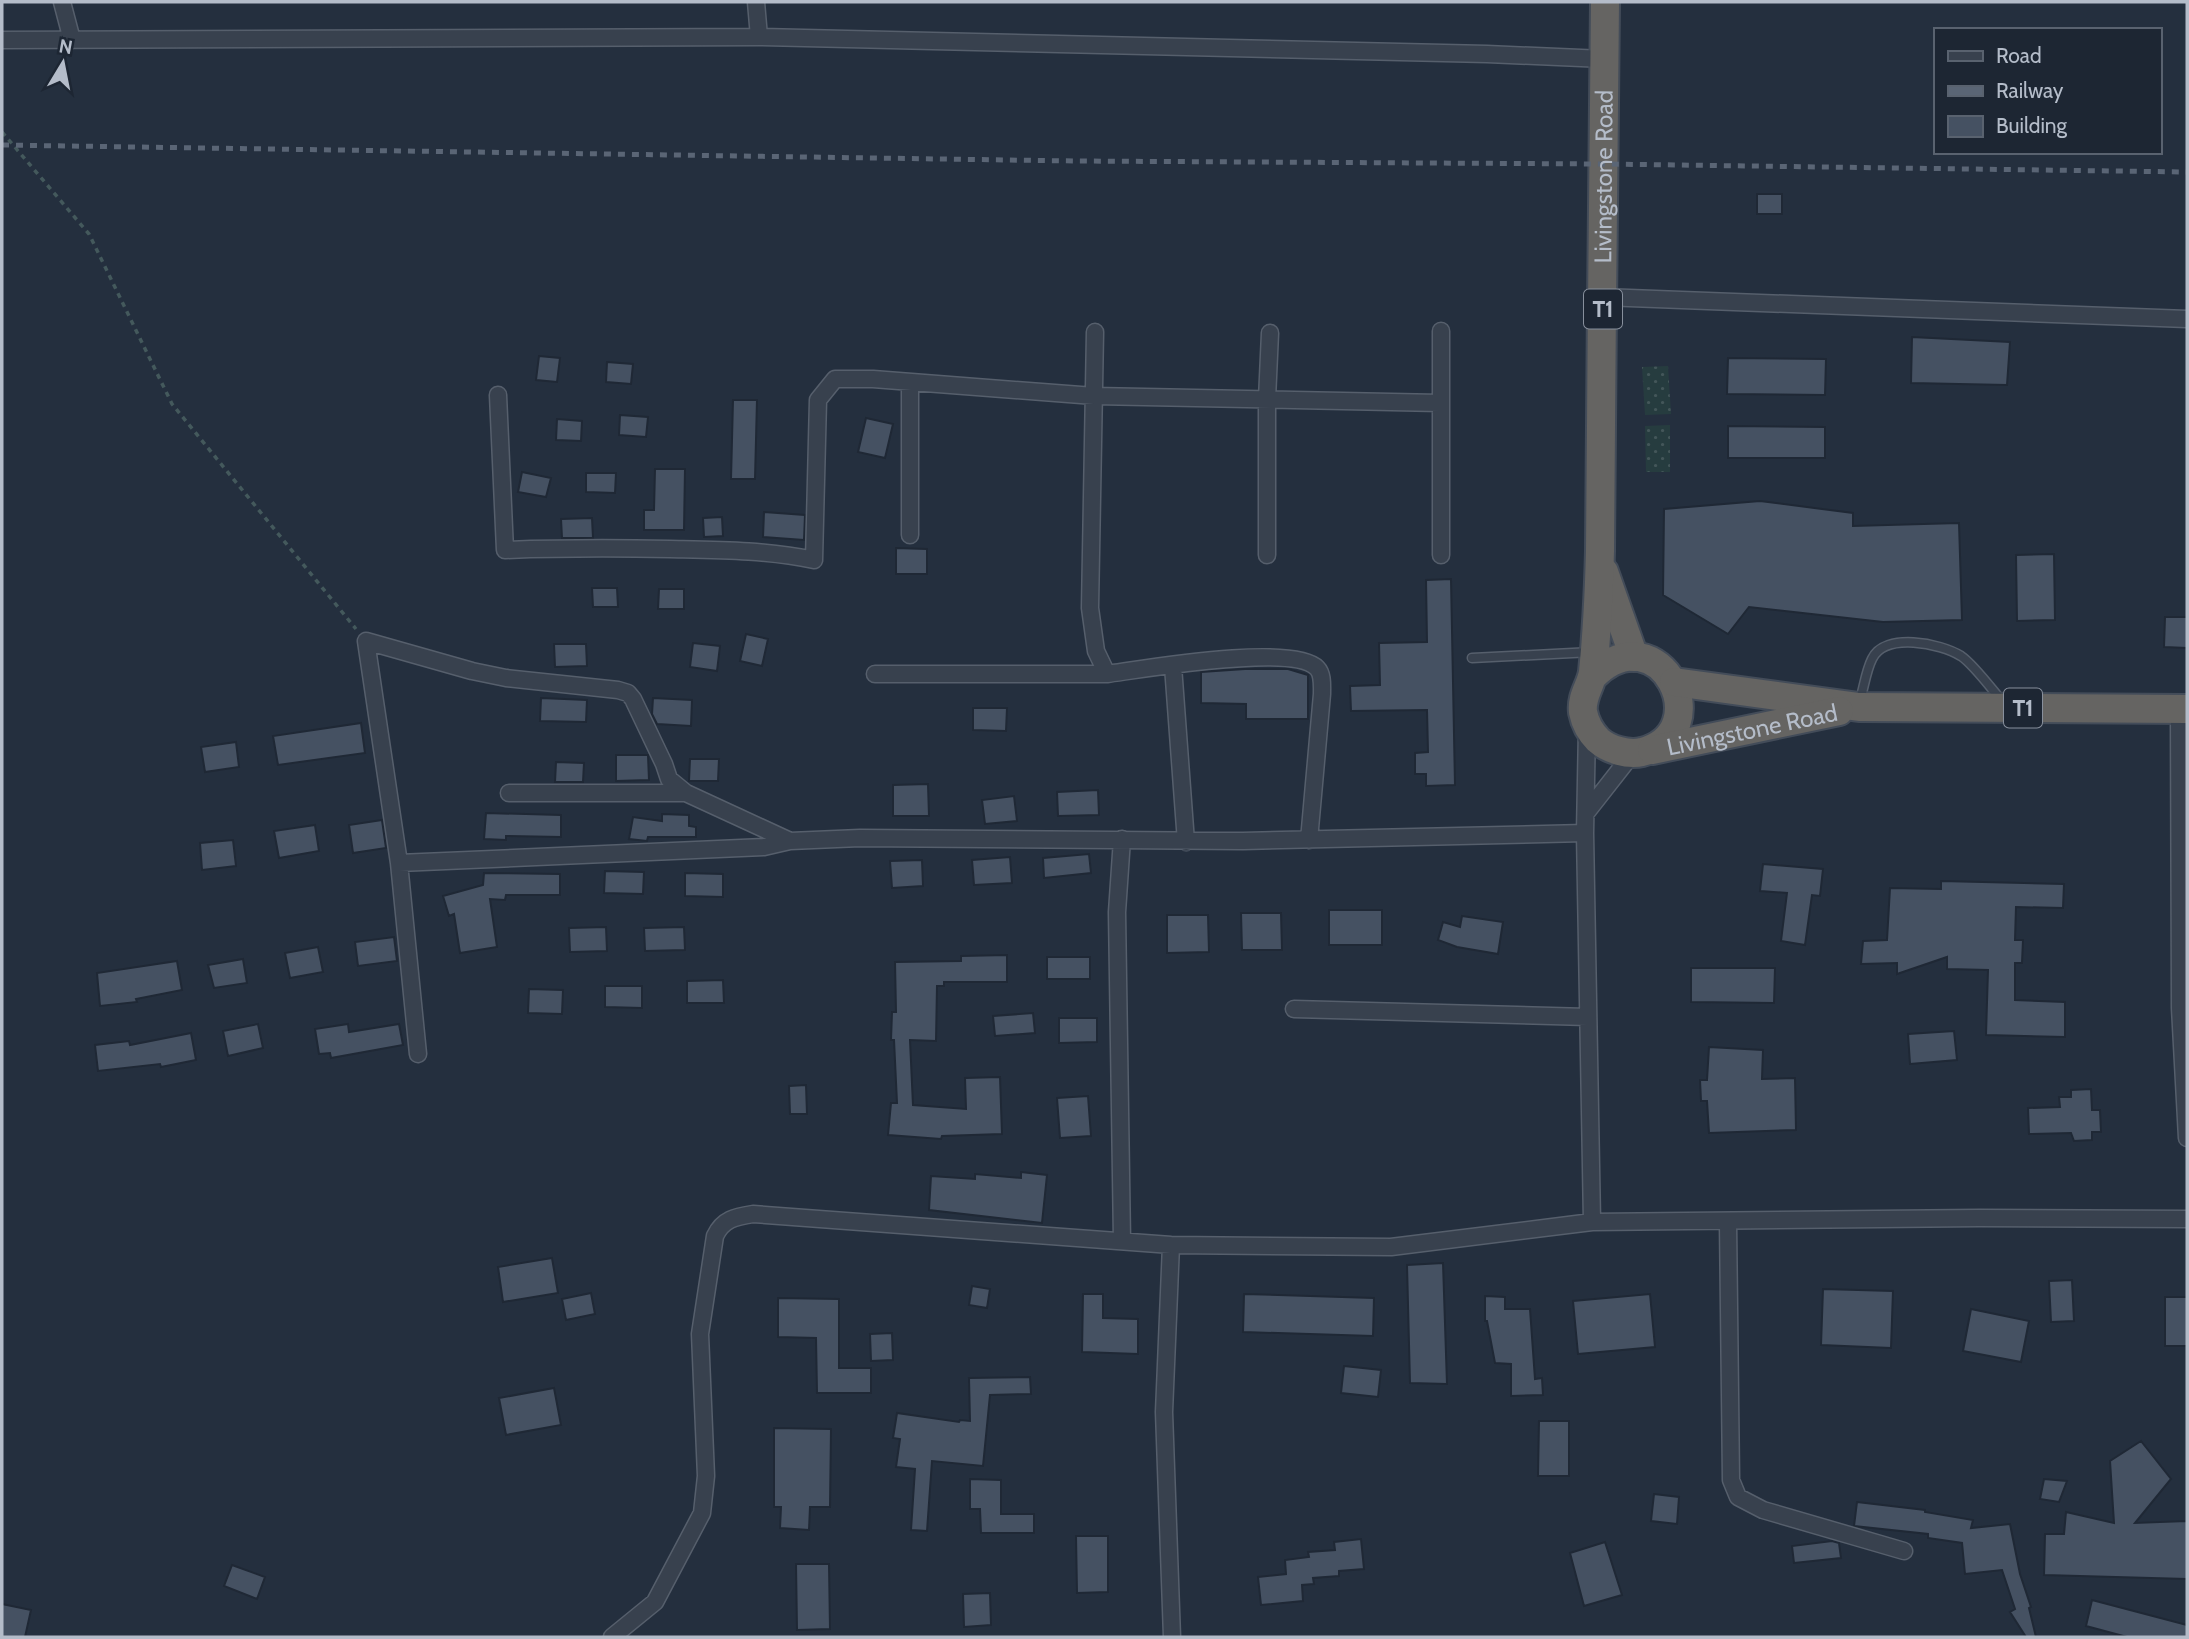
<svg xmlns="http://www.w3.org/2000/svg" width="2189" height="1639" viewBox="0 0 2189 1639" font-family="Cabin,sans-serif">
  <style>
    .grass { fill: url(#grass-dots) }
    .building { fill: #455162; stroke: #1f2835; stroke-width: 2 }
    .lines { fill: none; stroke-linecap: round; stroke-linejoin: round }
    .service-casing { stroke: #565f6c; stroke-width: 11 }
    .minor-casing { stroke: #565f6c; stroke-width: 19 }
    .trunk-casing { stroke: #434c59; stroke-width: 32 }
    .path { stroke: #44595c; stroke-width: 3.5; stroke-dasharray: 5 5; stroke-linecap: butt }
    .service { stroke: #38414e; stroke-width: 8 }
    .minor { stroke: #38414e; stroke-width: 16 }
    .trunk { stroke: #656462; stroke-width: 28 }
    .rail { stroke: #5a6575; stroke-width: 5; stroke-dasharray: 7 7; stroke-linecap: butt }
    .labels { text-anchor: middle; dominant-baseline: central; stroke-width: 6; stroke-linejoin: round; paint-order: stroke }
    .shield { fill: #1d2633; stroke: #878f9c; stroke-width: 2 }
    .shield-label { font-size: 23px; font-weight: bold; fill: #b4bcc9 }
    .street-label { font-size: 24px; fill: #b4bcc9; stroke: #1d2633 }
  </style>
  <defs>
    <pattern id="grass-dots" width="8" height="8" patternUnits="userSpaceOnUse" patternTransform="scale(1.75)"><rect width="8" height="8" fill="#263c3f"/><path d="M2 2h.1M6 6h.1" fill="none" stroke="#435659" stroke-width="1.8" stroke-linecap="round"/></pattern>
  </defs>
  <rect width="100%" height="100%" fill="#242f3e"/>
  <path class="grass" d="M1668 366 1671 414 1645 415 1642 367Z
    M1670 425V472H1646L1645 426Z"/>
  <path class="building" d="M1757 194H1782V214H1757Z
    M1912 337 2010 342 2007 385 1911 383Z
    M539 356 560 358 557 382 536 380Z
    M1728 358 1826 359 1825 395 1727 394Z
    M607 362 633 364 631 384 606 382Z
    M733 400H757L755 479H731Z
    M620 415 648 417 646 437 619 435Z
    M866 418 893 424 885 458 858 452Z
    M557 419 582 421 581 441 556 440Z
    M1728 426 1825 427V458H1728Z
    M655 469H685L684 530H644V510H654Z
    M522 472 551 478 546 497 518 492Z
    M586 473H616L615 493 586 492Z
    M1760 501 1853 513V526L1959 523 1962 620 1883 622 1749 607 1728 634 1663 595 1664 509Z
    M764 512 805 515 804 540 763 537Z
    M722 517 723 536 704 537 703 518Z
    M592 518 593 538H562L561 519Z
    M896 548 927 549V574H896Z
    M2054 554 2055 620 2017 621 2016 555Z
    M1451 579 1455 785 1426 786V774H1415V753L1428 752 1427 710 1351 711 1350 686 1380 685 1379 643 1427 642 1426 580Z
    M592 588H617L618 607H593Z
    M659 589H684V609H658Z
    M2165 617H2187V648L2164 647Z
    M746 634 768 639 762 666 740 661Z
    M693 643 720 646 717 671 690 667Z
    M554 644H586L587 666 555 667Z
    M1245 669H1288L1308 675V719H1246V704L1201 703V672Z
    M541 698 587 700 586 722 540 721Z
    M653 698 692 700 691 726 657 724 652 714Z
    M973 708H1007L1006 731 973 730Z
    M361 723 365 753 278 765 273 736Z
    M236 742 239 767 205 772 201 747Z
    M616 755H648L649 780 616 781Z
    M690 759H719L718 781H689Z
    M556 762 584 763 583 782H555Z
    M928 784 929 816H893V785Z
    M1098 790 1099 815 1058 816 1057 792Z
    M1014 796 1017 821 985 824 982 800Z
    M486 813 561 815V837L506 836V840L484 839Z
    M662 814 689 815V826L696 827V837H648L647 841 629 839 633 817 662 821Z
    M382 820 386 848 353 853 349 825Z
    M315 825 319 851 279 858 274 831Z
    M233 840 236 866 202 870 200 843Z
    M1089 854 1091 873 1044 878 1043 858Z
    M1010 857 1012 883 974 885 972 860Z
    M922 860 923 886 892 888 890 861Z
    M1763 864 1823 869 1820 896 1812 895 1805 945 1781 941 1787 893 1760 891Z
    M605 871 644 872 643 894 604 893Z
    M484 873 560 874V895H506L505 900 490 899 497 947 460 953 454 914 449 916 443 896 483 885Z
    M685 873 723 874V897L685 896Z
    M1941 881 2064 884 2063 908 2016 907 2015 940H2023L2022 963H2015V1000L2065 1002V1037L1986 1035 1988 970 1947 969V957L1897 974V963L1861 964 1863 941 1887 940 1890 888 1941 889Z
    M1329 910H1382V945H1329Z
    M1241 913H1281L1282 950H1242Z
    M1167 915H1208L1209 952 1167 953Z
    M1462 916 1503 922 1498 954 1457 947 1438 940 1443 922 1460 927Z
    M606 927 607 951 570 952 569 928Z
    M684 927 685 950 645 951 644 928Z
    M394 937 397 961 358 966 355 942Z
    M318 947 323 972 290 978 285 953Z
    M1007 955V982H944V986H937L936 1041 910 1040 913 1105 966 1109 965 1078 1000 1077 1002 1134 942 1136 941 1139 888 1135 891 1103H897L894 1040H891L892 1012H896L895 962 961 961V956Z
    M1047 957H1090V979H1047Z
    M243 959 247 983 214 988 208 965Z
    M177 961 182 990 136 999 137 1002 100 1006 97 973Z
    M1691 968H1775L1774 1003 1691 1002Z
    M723 980 724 1003H687V981Z
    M605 986H642V1008L605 1007Z
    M529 989 563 990 562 1014 528 1013Z
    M1033 1013 1035 1033 995 1036 993 1016Z
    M1059 1018H1097V1042L1059 1043Z
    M258 1024 263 1048 228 1056 223 1031Z
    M348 1024 349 1032 399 1024 403 1045 331 1058 330 1053 319 1054 315 1029Z
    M1954 1031 1957 1060 1910 1064 1908 1034Z
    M191 1033 196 1060 161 1067 160 1064 98 1071 95 1045 129 1041 130 1045Z
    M1709 1047 1763 1050 1762 1079 1795 1078 1796 1130 1709 1133 1707 1101H1701L1700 1080H1707Z
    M806 1085 807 1114H790L789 1086Z
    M2091 1089 2092 1110H2100L2101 1132H2092V1140L2074 1141 2071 1133 2029 1134 2028 1108 2060 1107 2059 1097H2071V1090Z
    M1088 1096 1091 1136 1060 1138 1057 1098Z
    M1021 1172 1047 1175 1042 1223 929 1210 931 1176 975 1179V1174L1021 1178Z
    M552 1258 558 1293 503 1302 498 1267Z
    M1443 1263 1447 1384 1410 1383 1407 1265Z
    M2072 1280 2074 1321 2051 1322 2049 1281Z
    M972 1286 990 1289 987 1308 969 1305Z
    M1823 1289 1893 1291 1891 1348 1821 1345Z
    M591 1293 595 1314 566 1320 562 1299Z
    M1083 1294H1103V1318L1138 1319V1354L1082 1352Z
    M1244 1294 1374 1298 1373 1336 1243 1332Z
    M1650 1294 1655 1347 1578 1354 1573 1301Z
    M1485 1296 1505 1297V1309H1530L1535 1379 1542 1378 1543 1395 1511 1396V1364L1495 1363 1487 1321H1485Z
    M2165 1297H2187V1346H2165Z
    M778 1298 839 1299V1368H871V1393H817L816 1338 778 1337Z
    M1971 1309 2029 1321 2021 1362 1963 1351Z
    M892 1333 893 1360 871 1361 870 1334Z
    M1344 1366 1381 1370 1378 1397 1341 1393Z
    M1030 1377 1031 1394 990 1395 983 1466 932 1461 927 1531 911 1530 915 1469 896 1467 900 1439 893 1438 897 1413 959 1422 960 1420 970 1421 969 1378Z
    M554 1388 561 1425 506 1435 499 1398Z
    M1539 1421H1569V1476H1538Z
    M774 1428 831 1429 830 1507H810L809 1530 780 1528 781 1507H774Z
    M2141 1441 2171 1479 2135 1523 2187 1521V1579L2044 1575 2045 1534H2064L2066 1512 2114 1523 2110 1461Z
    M970 1479 1001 1480V1514H1034V1533H981L980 1509H970Z
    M2044 1479 2067 1481 2059 1502 2040 1499Z
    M1654 1494 1679 1497 1677 1524 1651 1521Z
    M1857 1502 1925 1510V1512L1973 1520 1971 1528 2010 1524 2020 1574 2031 1607 2029 1608 2036 1637H2026L2010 1612 2015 1609 2002 1570 1965 1574 1962 1543 1928 1538V1534L1854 1526Z
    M1076 1536H1108V1592L1077 1593Z
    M1361 1539 1364 1569 1339 1571V1576L1313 1578 1314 1584 1302 1585 1303 1601 1261 1605 1258 1577 1286 1574 1285 1560 1309 1557 1308 1552 1335 1550 1334 1542Z
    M1832 1541 1839 1543 1841 1558 1794 1563 1792 1546Z
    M1605 1542 1622 1595 1584 1606 1570 1553Z
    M796 1564H829L830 1629 797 1630Z
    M232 1565 265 1577 257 1599 224 1586Z
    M990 1593 991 1625 964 1627 963 1594Z
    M2092 1600 2187 1625V1637H2127L2086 1626Z
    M2 1604 31 1610 25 1637H2Z"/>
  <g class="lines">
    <g class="service-casing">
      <path id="service" d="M1472 658 1592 652
        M1860 700C1864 687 1866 671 1872 659 1885 632 1940 643 1961 656 1973 664 1991 688 2001 700"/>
    </g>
    <g class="minor-casing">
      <path id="minor" d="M62 2 72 40
        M756 2 759 37
        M2 40 759 37 1487 54 1604 59
        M1603 297 2187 319
        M1441 331V555
        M1095 332 1090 608 1096 651 1107 674C1144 669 1293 643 1317 668 1323 674 1322 685 1322 694L1309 840
        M498 395 505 550C560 548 615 548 670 549 719 550 766 550 814 560L818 400 835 379H873L1094 396 1440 403
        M910 535V382
        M1267 555V399L1270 333
        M1173 666 1186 842
        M875 674H1107
        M2179 709 2180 1008 2187 1138
        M1587 728 1585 833 1592 1222
        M509 793H686
        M1586 813 1633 753
        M1122 839 1117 912 1122 1241
        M790 841 686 793 669 779 664 764 633 699 628 693 618 690 506 678 472 671 366 641 399 863 764 847 790 841 860 838 1243 841 1585 833
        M399 863 418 1054
        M1294 1009 1588 1017
        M1728 1222 1731 1480 1738 1497 1763 1510 1904 1551
        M1171 1245 1164 1412 1172 1637
        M612 1637 655 1602 702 1513 706 1476 700 1334 715 1236C723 1219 735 1217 753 1214L1171 1245 1391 1247 1592 1222 1979 1218 2187 1219"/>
    </g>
    <g class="trunk-casing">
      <g id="trunk">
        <path d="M1604 572 1634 657"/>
        <path id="s1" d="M1593 676C1660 610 1720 732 1642 752 1628 755 1609 750 1598 740 1591 733 1585 722 1583 712 1581 696 1591 686 1593 672 1597 632 1599 591 1600 551 1602 368 1602 185 1605 2"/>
        <path d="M1674 682 1859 707 2187 709"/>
        <path id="s2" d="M1652 750 1839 711"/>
      </g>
    </g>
    <path class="path" d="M2 132 89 234 172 404 356 629"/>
    <use href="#service" class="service"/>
    <use href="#minor" class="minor"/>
    <use href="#trunk" class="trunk"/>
    <path class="rail" d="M2 145 1075 161 1605 164 2187 172"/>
  </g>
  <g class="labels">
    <g class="shield">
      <rect x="1584" y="289.5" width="38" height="39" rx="5"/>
      <rect x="2004" y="688.5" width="38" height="39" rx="5"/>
    </g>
    <g class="shield-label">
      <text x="1603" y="309">T1</text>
      <text x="2023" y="708">T1</text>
    </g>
    <g class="street-label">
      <text stroke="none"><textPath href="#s1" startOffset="800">Livingstone Road</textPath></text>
      <text stroke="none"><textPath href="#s2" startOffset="102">Livingstone Road</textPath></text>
    </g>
  </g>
  <rect width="2189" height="1639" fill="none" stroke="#b4bcc9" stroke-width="7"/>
  <rect x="1934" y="28" width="228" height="126" fill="#1d2633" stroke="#59626f" stroke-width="2"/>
  <rect x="1948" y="51" width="35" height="10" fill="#38414e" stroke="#59626f" stroke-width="2"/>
  <text x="1996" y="63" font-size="21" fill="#b4bcc9">Road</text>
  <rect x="1948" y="86" width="35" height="10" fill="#5a6575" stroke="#59626f" stroke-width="2"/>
  <text x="1996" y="98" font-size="21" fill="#b4bcc9">Railway</text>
  <rect x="1948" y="116" width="35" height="21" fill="#455162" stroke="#59626f" stroke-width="2"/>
  <text x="1996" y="133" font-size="21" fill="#b4bcc9">Building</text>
  <g transform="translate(63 63) rotate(10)" stroke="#1d2633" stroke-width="5" paint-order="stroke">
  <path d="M0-5L12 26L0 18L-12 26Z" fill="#b4bcc9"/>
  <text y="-10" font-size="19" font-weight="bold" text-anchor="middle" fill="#b4bcc9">N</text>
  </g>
</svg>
